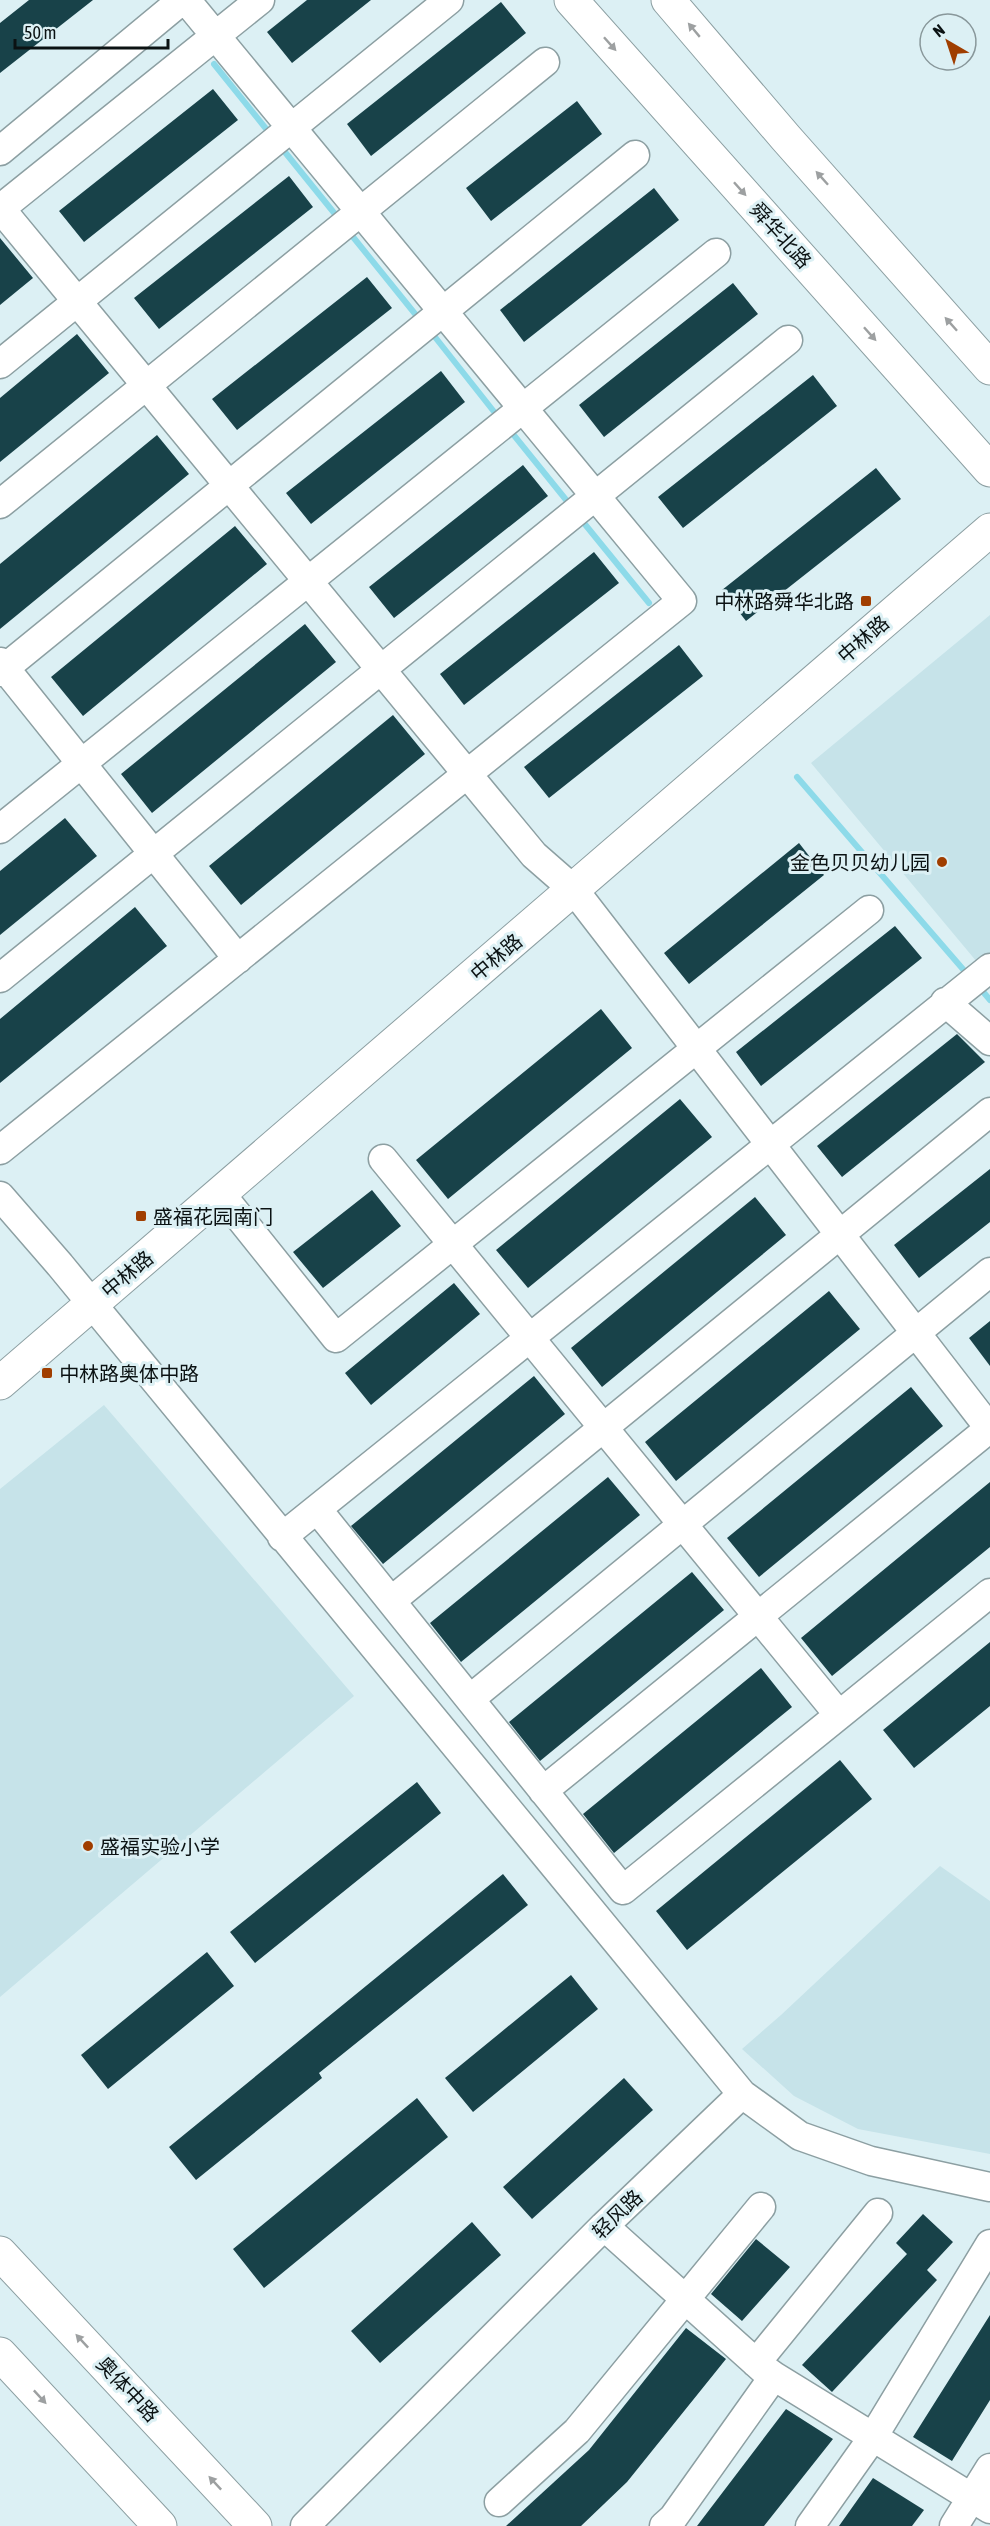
<svg xmlns="http://www.w3.org/2000/svg" width="990" height="2526" viewBox="0 0 990 2526" font-family="'Asap Condensed','Noto Sans SC',sans-serif">
  <style>
    .built { fill: #c6e3e9 }
    .lines { fill: none; stroke-linecap: round; stroke-linejoin: round }
    .stream { stroke: #8ddae9; stroke-width: 6 }
    .building { fill: #184249 }
    .minor-casing { stroke: #8c9fa2; stroke-width: 31 }
    .major-casing { stroke: #8c9fa2; stroke-width: 35 }
    .minor { stroke: #fff; stroke-width: 28 }
    .major { stroke: #fff; stroke-width: 33 }
    .oneway { fill: #9da0a1 }
    .poi-dot { fill: #a03e00; stroke: #dcf0f4; stroke-width: 2 }
    .labels { text-anchor: middle; dominant-baseline: central; stroke-width: 6; stroke-linejoin: round; paint-order: stroke }
    .street-label { font-size: 20px; fill: #0b1213; stroke: #dcf0f4 }
    .poi-label { font-size: 20px; fill: #0b1213; stroke: #dcf0f4; text-anchor: start }
  </style>
  <rect width="100%" height="100%" fill="#dcf0f4"/>
  <path class="built" d="M990 615V961L982 968 811 763Z
    M104 1405 354 1696 0 1997V1489Z
    M940 1866 990 1901V2154L858 2129 794 2096 742 2049 781 2015Z"/>
  <g class="lines">
    <path class="stream" d="M214 64 271 135
      M280 146 339 219
      M349 232 420 320
      M431 332 499 418
      M508 428 571 506
      M579 517 649 603
      M797 777 968 975
      M979 987 990 1000"/>
  </g>
  <path class="building" d="M29 0H93L0 73V23Z
    M307 0H371L292 63 267 32Z
    M501 2 526 33 371 156 347 124Z
    M213 89 238 120 84 242 59 211Z
    M577 101 602 134 491 221 466 188Z
    M289 176 313 207 159 329 134 298Z
    M654 188 679 220 524 342 500 310Z
    M0 238 33 278 0 305Z
    M367 277 392 308 237 430 212 399Z
    M733 283 758 314 604 437 579 405Z
    M77 334 109 373 0 462V398Z
    M441 371 465 402 311 524 286 493Z
    M813 375 837 406 683 528 658 497Z
    M157 435 189 474 0 629V564Z
    M523 465 548 496 394 618 369 587Z
    M876 468 901 499 746 621 722 590Z
    M235 526 267 564 83 716 51 677Z
    M594 552 619 583 464 705 440 674Z
    M305 624 336 662 152 813 121 774Z
    M679 645 703 676 549 798 524 767Z
    M393 715 425 754 241 905 209 866Z
    M65 818 97 856 0 935V871Z
    M799 843 824 875 689 984 664 953Z
    M135 907 167 946 0 1083V1019Z
    M895 926 922 958 761 1086 736 1052Z
    M601 1009 632 1048 448 1199 416 1160Z
    M957 1034 985 1062 842 1177 817 1146Z
    M680 1099 712 1137 528 1288 496 1250Z
    M990 1169V1222L919 1278 894 1245Z
    M372 1190 401 1226 323 1288 293 1252Z
    M755 1197 786 1235 602 1387 571 1348Z
    M454 1283 480 1314 371 1405 345 1373Z
    M829 1291 860 1329 676 1481 645 1442Z
    M990 1321V1366L969 1338Z
    M534 1376 565 1414 383 1564 351 1526Z
    M911 1387 943 1426 759 1577 727 1538Z
    M608 1477 640 1515 461 1662 430 1623Z
    M990 1482V1547L832 1676 801 1638Z
    M692 1572 724 1610 540 1761 509 1722Z
    M990 1642V1706L914 1768 883 1730Z
    M761 1668 792 1707 614 1853 583 1814Z
    M840 1760 872 1799 687 1950 656 1911Z
    M417 1782 441 1813 255 1963 230 1932Z
    M503 1874 528 1905 319 2073 322 2078 196 2180 169 2147Z
    M207 1952 234 1986 108 2089 81 2055Z
    M571 1975 598 2009 473 2112 445 2078Z
    M624 2078 653 2110 532 2219 503 2187Z
    M417 2098 448 2137 264 2288 233 2249Z
    M923 2214 953 2242 927 2270 937 2280 832 2392 802 2365 907 2254 896 2243Z
    M472 2222 501 2255 380 2363 351 2331Z
    M756 2239 790 2267 742 2321 711 2294Z
    M990 2315V2400L952 2461 913 2437Z
    M686 2328 726 2359 627 2482 581 2526H506L589 2450Z
    M786 2409 833 2439 764 2526H697Z
    M873 2478 924 2510 912 2526H839Z"/>
  <g class="lines">
    <g class="minor-casing">
      <path id="minor" d="M0 151 182 0
        M0 208 534 855 574 890 990 1429
        M0 209 260 0
        M0 364 449 0
        M0 504 545 62
        M0 662 238 959
        M0 672 635 155
        M0 829 716 253
        M0 978 788 340
        M945 1002 990 1041
        M0 1150 682 601 186 0
        M383 1159 839 1715
        M220 1193 336 1338 869 910
        M0 1196 60 1265 742 2094
        M317 1509 623 1890 990 1593
        M282 1537 990 968
        M391 1601 990 1112
        M470 1699 990 1272
        M543 1791 990 1428
        M604 2226 764 2370 990 2509
        M499 2502 577 2431 761 2207
        M305 2526 604 2226 742 2094 800 2136 871 2161 990 2187
        M664 2526 673 2518 774 2376 756 2363 878 2213
        M810 2526 873 2437 990 2244
        M954 2526 990 2468"/>
    </g>
    <g class="major-casing">
      <path id="major" d="M571 0 990 470
        M668 0 786 138 990 368
        M0 1383 990 530
        M0 2253 255 2526
        M0 2354 160 2526"/>
    </g>
    <use href="#minor" class="minor"/>
    <use href="#major" class="major"/>
  </g>
  <defs><path id="oneway-solid" d="M-6-.8H1V-3.2L6.5 0L1 3.2V.8H-6Z" transform="scale(1.5)"/></defs>
  <g class="oneway">
    <use href="#oneway-solid" transform="translate(694 30) rotate(-130)"/>
    <use href="#oneway-solid" transform="translate(610 44) rotate(48)"/>
    <use href="#oneway-solid" transform="translate(822 178) rotate(-132)"/>
    <use href="#oneway-solid" transform="translate(740 189) rotate(48)"/>
    <use href="#oneway-solid" transform="translate(951 324) rotate(-132)"/>
    <use href="#oneway-solid" transform="translate(870 334) rotate(48)"/>
    <use href="#oneway-solid" transform="translate(82 2341) rotate(-133)"/>
    <use href="#oneway-solid" transform="translate(40 2397) rotate(47)"/>
    <use href="#oneway-solid" transform="translate(215 2483) rotate(-133)"/>
  </g>
  <g class="poi-dot">
    <rect x="860" y="595" width="12" height="12" rx="3"/>
    <circle cx="942" cy="862" r="6"/>
    <rect x="135" y="1210" width="12" height="12" rx="3"/>
    <rect x="41" y="1367" width="12" height="12" rx="3"/>
    <circle cx="88" cy="1846" r="6"/>
  </g>
  <g class="labels">
    <g class="street-label">
      <text transform="translate(781 235) rotate(48)">舜华北路</text>
      <text transform="translate(863 639) rotate(-41)">中林路</text>
      <text transform="translate(496 957) rotate(-40)">中林路</text>
      <text transform="translate(127 1274) rotate(-40)">中林路</text>
      <text transform="translate(617 2214) rotate(-44)">轻风路</text>
      <text transform="translate(128 2389) rotate(47)">奥体中路</text>
    </g>
    <g class="poi-label">
      <text x="854" y="601" text-anchor="end">中林路舜华北路</text>
      <text x="930" y="862" text-anchor="end">金色贝贝幼儿园</text>
      <text x="153" y="1216">盛福花园南门</text>
      <text x="59" y="1373">中林路奥体中路</text>
      <text x="100" y="1846">盛福实验小学</text>
    </g>
  </g>
  <g transform="translate(948 42) rotate(321)"><circle r="28" fill="#dcf0f4" stroke="#88979a" stroke-width="1.5"/>
  <path d="M0-4.5L10 22L0 15L-10 22Z" fill="#a03e00"/>
  <text y="-9" font-size="16" font-weight="bold" text-anchor="middle" fill="#0b1213">N</text>
  </g>
  <path d="M15 39v9h153v-9" fill="none" stroke="#0b1213" stroke-width="3"/>
  <text x="24" y="39" font-size="18" fill="#0b1213" stroke="#dcf0f4" stroke-width="4.5" paint-order="stroke">50 m</text>
</svg>
